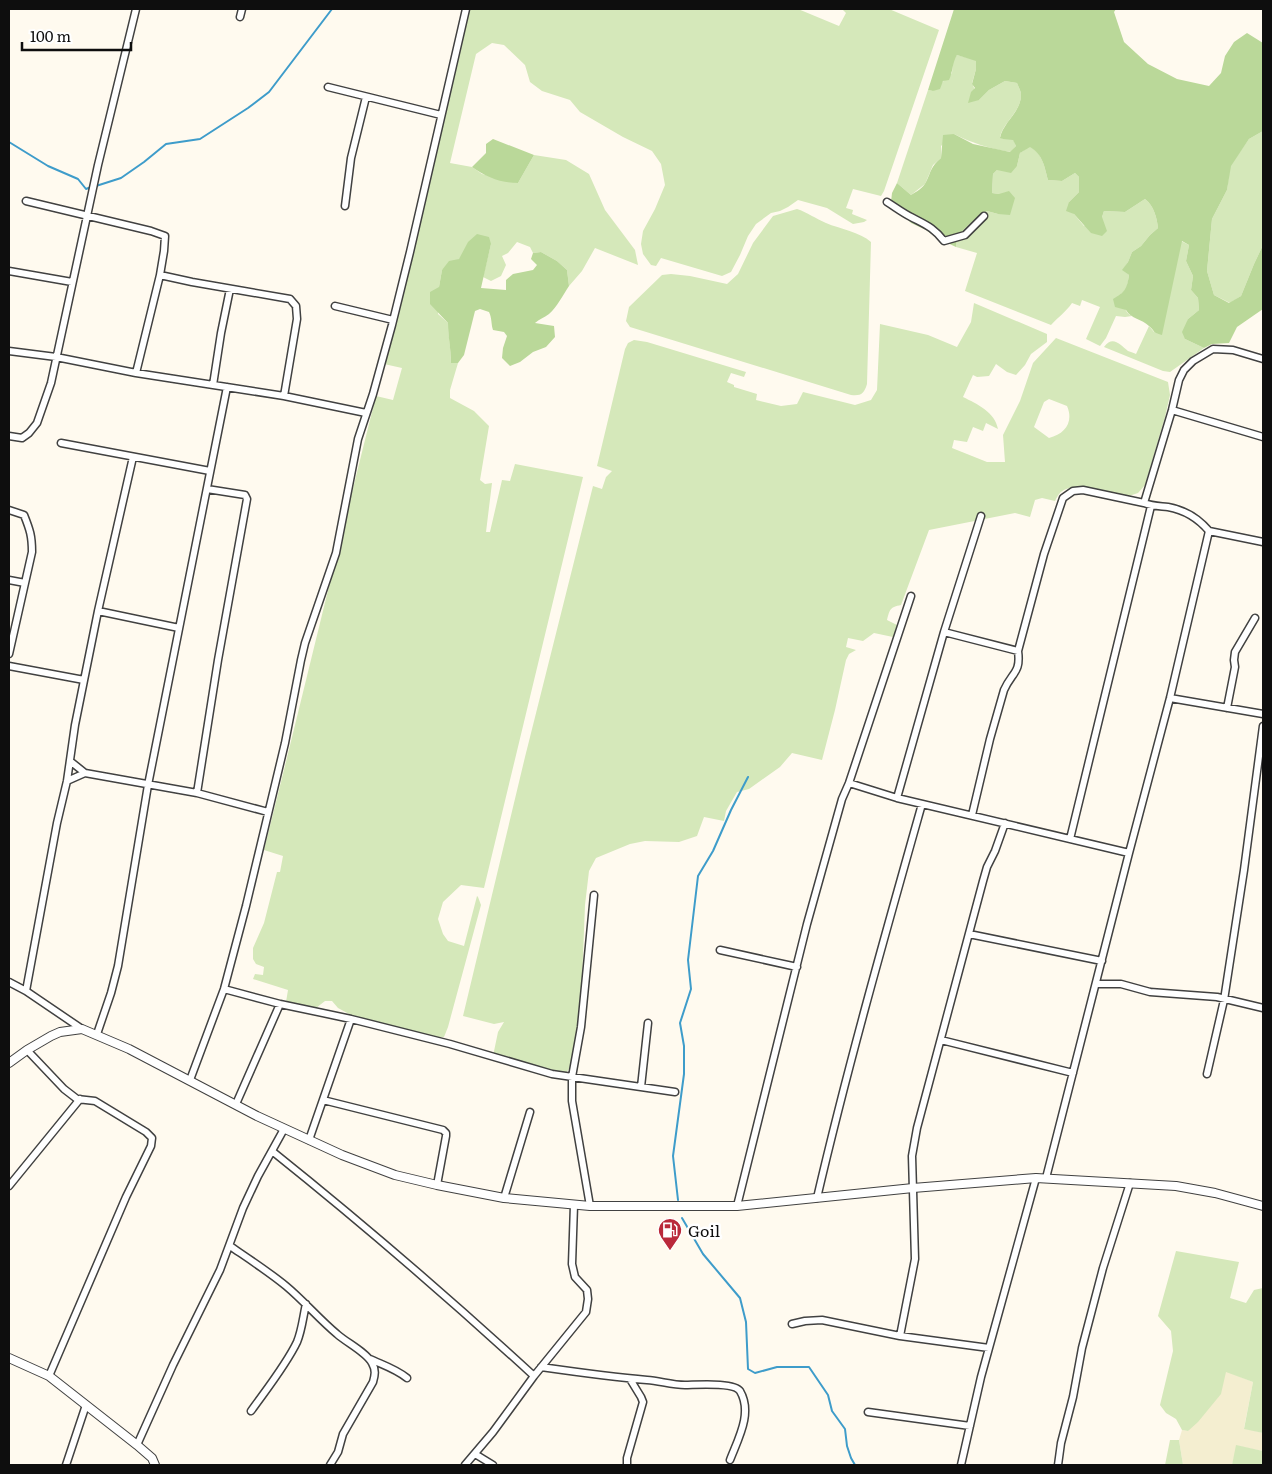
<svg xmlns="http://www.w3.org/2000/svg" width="1272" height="1474" viewBox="0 0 1272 1474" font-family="Literata,serif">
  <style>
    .farmland { fill: #f4eed0 }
    .green { fill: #d5e8ba; fill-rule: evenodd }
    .forest { fill: #bad899 }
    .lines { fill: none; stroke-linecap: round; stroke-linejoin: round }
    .stream { stroke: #3e9cca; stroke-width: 2 }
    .minor-casing { stroke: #414141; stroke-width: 9 }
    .tertiary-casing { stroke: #414141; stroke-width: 10 }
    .minor { stroke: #fff; stroke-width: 6 }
    .tertiary { stroke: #fff; stroke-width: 8 }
    .labels { text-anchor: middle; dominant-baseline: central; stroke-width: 5; stroke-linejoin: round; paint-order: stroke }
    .poi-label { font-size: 16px; fill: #0e0e0e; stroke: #fff; text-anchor: start }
  </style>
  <rect width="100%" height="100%" fill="#fffaef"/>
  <path class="farmland" d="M1226 1371 1253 1382 1244 1428 1263 1433V1451L1237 1446 1232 1465H1183L1179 1440 1182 1430 1188 1431Z"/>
  <path class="green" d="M468 9H798L839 26 846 13 842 9H889L939 30 884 191 881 196 853 189 846 208 853 210 852 214 867 220 864 222 853 224 827 208 798 200 788 207 780 211 771 213 756 224 748 236 740 255 731 272 722 276 661 258 656 266 651 265 643 254 641 244 643 231 655 209 665 185 661 164 652 151 623 137 580 112 570 100 542 91 530 82 525 65 504 45 492 43 476 54 450 163 472 167 482 174 518 183 534 155 566 160 589 174 605 210 635 250 638 265 595 248 582 271 569 286 567 270 557 261 541 252 533 253 530 247 517 242 508 253 502 256 506 265 501 276 491 281 483 277 491 244 459 259 442 270 439 287 438 314 448 323C448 336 451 349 451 363H458L450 390V398L474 411 489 426 480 480 485 484 492 483 486 532H490L502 480 510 481 515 464 583 477 484 888 461 885 443 902 438 919 443 934 448 941 464 946 477 896 478 897 481 905 448 1027 444 1037 432 1038 362 1021 338 1008 332 1001H325L316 1008 286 1002 288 990 253 979 255 974 263 975 264 967 256 964 253 959V948L264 923 277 872H280L283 856 264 850C302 699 338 547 376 396L393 400 402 368 384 364 434 165Z
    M957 55 976 60V69L972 83 979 100 989 90 1005 81 1017 83C1018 86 1021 91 1021 94 1022 111 1003 122 1000 137L1003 139H1013L1016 146 1011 152C990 149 972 143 954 134L941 146V158L933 165 925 184 911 195 897 183 928 90 933 91 952 73 953 60Z
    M1263 131V245L1254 264 1241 296 1230 303 1214 295 1207 271 1212 219 1227 190 1230 166 1249 139Z
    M1030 146C1043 155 1044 165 1048 180L1062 181 1075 173 1079 177V192L1069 202 1074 214 1084 226 1102 217 1104 211 1125 212 1145 199C1154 206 1157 218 1158 228L1150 235 1141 246 1132 252 1128 262 1123 270 1129 275 1127 288 1121 294C1123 302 1124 313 1132 316L1125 317 1116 316 1106 338 1100 346 1086 339 1100 307 1082 300 1080 306 1072 303C1066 312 1058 317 1051 325L965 291 977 253 956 247C957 230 974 221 987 211L998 214 999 194 992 193 993 174 997 170 1017 166 1020 153Z
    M797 209C807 212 816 219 826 223 840 229 860 232 871 242L867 384C864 394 861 396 851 395L630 327 626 321 629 307 662 275 671 274 690 276 727 284 738 274 753 243 773 216Z
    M1181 241 1189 245 1186 261 1193 276 1191 290 1198 298 1199 310 1188 319 1185 339 1204 348 1170 372 1163 371 1104 347C1113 335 1120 345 1128 351 1131 352 1134 353 1136 354L1149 326 1154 332 1176 264Z
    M974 303 1047 334V342L1031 354 1025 365 1016 375 1007 372 996 364 989 376 977 377 973 375 963 397C977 404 995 412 998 429L986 423 983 431 973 427 967 442 954 440 952 448 987 462H1005L1003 435 1020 401 1033 363 1056 338 1168 382 1170 395 1165 417 1145 485 1138 493 1129 496 1070 488C1061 490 1059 493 1055 501L1042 498 1035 500 1030 517 1015 513 929 530 901 605C890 607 890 609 887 620L897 625 893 637 874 633 863 641 848 638 846 647 856 650 849 654 846 660 835 710 822 760 792 753 780 767 749 789 737 792 726 811 724 821 704 817 697 836 679 842 645 841 630 844 596 858 589 871 585 905 582 981 576 1046 572 1065 565 1074 493 1056 498 1032 504 1022 494 1024 463 1016 525 757 593 486 602 489 606 477 612 471 597 466 625 349 628 343 634 340 647 342 746 372 744 377 731 373 727 382 734 385V387L757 394 756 400 781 406 797 404 803 392 855 405 871 400 877 390 880 324 928 335 957 347 971 322ZM1049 399 1067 406C1074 422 1065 434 1049 438L1034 427 1044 402Z
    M1176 1251 1239 1262 1230 1298 1246 1303 1254 1290 1263 1288V1433L1244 1429 1253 1382 1226 1372 1221 1394 1198 1422 1188 1431 1182 1430 1176 1419 1166 1413 1160 1405 1173 1351 1171 1331 1158 1316Z
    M1170 1440H1179L1183 1465H1165Z
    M1236 1445 1263 1451V1465H1232Z"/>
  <path class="forest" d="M954 9H1116L1114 12 1124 42 1148 64 1177 79 1209 86 1221 73 1225 56 1234 42 1247 33 1263 43V131L1249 139 1231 166 1227 190 1212 219 1207 271 1214 295 1229 303 1241 296 1254 264 1263 245V309L1237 327 1229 343 1212 344 1204 348 1185 339 1182 332 1188 319 1199 310 1198 298 1191 290 1193 276 1186 261 1189 245 1182 241 1162 335C1152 332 1156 332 1149 326 1142 319 1131 319 1126 310L1115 307 1113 299C1125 292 1127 289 1129 275L1122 270 1128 262 1132 252 1141 246 1150 235 1158 228C1157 218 1154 206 1145 199L1125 212 1104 211 1102 217 1107 231 1102 236 1091 233 1074 214 1066 211 1069 202 1079 192V177L1075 173 1062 181 1048 180C1044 165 1043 155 1030 147L1020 153 1017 166 1011 173 997 170 993 174 992 193 999 194 1009 191 1015 198 1010 215 998 214 987 211C974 221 957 230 956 247L937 238 926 230 911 223 891 202 892 193 897 183 911 195C916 192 923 188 926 182 931 172 931 166 941 158L943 135 954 134 973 144 1010 152 1016 146 1013 140 1003 139 1000 138C1003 122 1022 111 1021 94 1021 91 1018 86 1017 83L1005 81 989 90 979 100 968 103 971 92 975 88 972 84 976 69V61L957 55C952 63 953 72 949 80L943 81 940 89 933 91 928 90Z
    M493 139 534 155 518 183C501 183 486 177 472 167L486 153V144Z
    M477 234 489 237 491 244 481 288 506 290V280L513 274 533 270 537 265 531 259 533 253 541 252 557 261 567 270 569 286C563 295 557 307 549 314 544 318 539 319 535 323L554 326 555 337 546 347 533 352 520 362 510 366 502 358 503 348 507 336 504 332 493 330C491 324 492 318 489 312L480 309 475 311 464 355 458 363H451C451 349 448 337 448 323L430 304V292L439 287 442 270 449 261 459 259 468 242Z"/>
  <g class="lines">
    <path class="stream" d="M9 142 48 166 78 179 86 189 91 187
      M96 186 121 178 144 162 166 144 200 139 248 108 269 92 332 9
      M678 1200 673 1156 684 1074V1046L680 1023 691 989 688 960 698 876 713 851 731 810 748 777
      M682 1218 703 1254 740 1298 746 1322 748 1369 755 1373 777 1367H809L828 1395 832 1411 845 1429 847 1446 851 1458 855 1465"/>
    <g class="minor-casing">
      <path id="minor" d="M240 17 242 9
        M328 87 441 115
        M26 201 151 231 165 236 164 251 160 275 136 373
        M887 202C895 207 903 213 911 217 926 225 933 227 944 241L965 235 984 216
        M345 206 351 158 366 97
        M9 271 72 282
        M160 275 192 282 290 299 296 306 297 319 284 396
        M335 306 393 320
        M9 351 56 357 136 373 284 396 366 413
        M213 385 221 333 230 289
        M1172 410 1263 437
        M9 436 22 438 29 433 37 423 51 383 98 165 136 9
        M61 443 210 471
        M1144 503 1172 410 1179 380 1184 370 1193 361 1213 349 1233 350 1263 359
        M9 510 24 515C30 530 32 536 32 552L9 654
        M1209 531 1263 542
        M9 580 25 583
        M98 611 179 628
        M944 632 1018 651
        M9 666 84 680
        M1170 698 1263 714
        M1227 708 1235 667 1234 660 1235 652 1255 618
        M70 761 85 773 197 793 268 812
        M67 781 85 773
        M849 783 897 798 1129 853
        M197 793 218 660 247 499 245 495 207 489
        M897 798 944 632 981 516
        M972 815 990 739 1004 690C1012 672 1021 673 1018 651L1044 554 1063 498 1073 491 1083 490 1144 503C1152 506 1159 506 1168 507 1185 510 1198 518 1209 531L1170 698 1129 853 1046 1178
        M1070 839 1151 506
        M969 934 1102 961
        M720 950 797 967
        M9 982 26 991 82 1029
        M1096 984H1121L1150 992 1217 997 1263 1008
        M224 989 280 1004 351 1019 450 1044 552 1074 675 1092
        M26 991 57 823 67 781 75 725 98 611 133 457
        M97 1034 111 993 118 966 148 785 227 387
        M941 1040 1073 1073
        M27 1050 64 1089 77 1099 95 1101 146 1132 152 1138 151 1146 126 1197 49 1376
        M1207 1074 1224 1000 1244 870 1263 726
        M190 1080 224 989 246 906 285 743 301 660 305 643 336 553 358 439 373 394 392 325 410 252 466 9
        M641 1087 648 1023
        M323 1100 443 1130 446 1133V1136L437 1185
        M236 1104 280 1004
        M309 1140 351 1019
        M272 1151C362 1223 449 1298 534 1376
        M9 1186 80 1099
        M504 1198 530 1112
        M817 1198C848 1065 885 935 922 804
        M590 1206 572 1101V1077L581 1027 594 895
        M737 1206 807 924 842 799 849 783 911 596
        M230 1246C249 1259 269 1272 286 1286 304 1301 319 1319 337 1334 347 1343 366 1352 372 1363 376 1370 375 1375 373 1382L343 1434 338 1452 330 1465
        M792 1324 805 1321 822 1320 900 1336 989 1348
        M900 1336 915 1259 912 1156 917 1128 983 881 987 867 995 851 1005 823
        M370 1359C383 1365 396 1369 407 1378
        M541 1367C576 1372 611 1377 647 1380 660 1381 672 1385 685 1385 696 1385 734 1382 740 1391 753 1413 738 1439 730 1460
        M251 1411C266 1390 286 1365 297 1342 302 1330 303 1317 306 1304
        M868 1412 970 1426
        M137 1445 173 1365 220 1270 243 1208 258 1176 284 1129
        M475 1454 493 1465
        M66 1465 86 1405
        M465 1465 493 1432 534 1376 586 1312 588 1299 587 1290 575 1277 572 1264 574 1205
        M627 1465V1458L643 1402 641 1397 630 1379
        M961 1465 981 1377 1036 1178
        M1058 1465 1061 1443 1073 1397 1082 1348 1103 1268 1130 1183"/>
    </g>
    <g class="tertiary-casing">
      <path id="tertiary" d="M9 1063 27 1050 51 1036 60 1032 82 1029 129 1049 257 1116 342 1155 395 1175 437 1185 504 1198 590 1206H737L913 1188 1036 1178 1176 1186 1215 1193 1263 1206
        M9 1358 49 1376 137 1445 152 1458 155 1465"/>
    </g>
    <use href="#minor" class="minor"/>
    <use href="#tertiary" class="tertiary"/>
  </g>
  <defs>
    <g id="fuel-pin" transform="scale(1.25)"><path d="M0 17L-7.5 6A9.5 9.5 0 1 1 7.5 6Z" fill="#ba293b" stroke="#fff"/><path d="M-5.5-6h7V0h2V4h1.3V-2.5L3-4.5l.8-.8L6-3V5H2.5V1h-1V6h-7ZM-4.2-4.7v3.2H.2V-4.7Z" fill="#fff"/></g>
  </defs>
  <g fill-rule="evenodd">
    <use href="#fuel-pin" x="670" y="1230"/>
  </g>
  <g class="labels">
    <g class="poi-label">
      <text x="688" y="1230">Goil</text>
    </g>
  </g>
  <rect width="1272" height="1474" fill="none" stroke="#0e0e0e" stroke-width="20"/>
  <path d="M22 42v8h109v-8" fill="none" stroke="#0e0e0e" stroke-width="2.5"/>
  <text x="30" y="42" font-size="15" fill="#0e0e0e" stroke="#ffffff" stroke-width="4" paint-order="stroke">100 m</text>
</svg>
